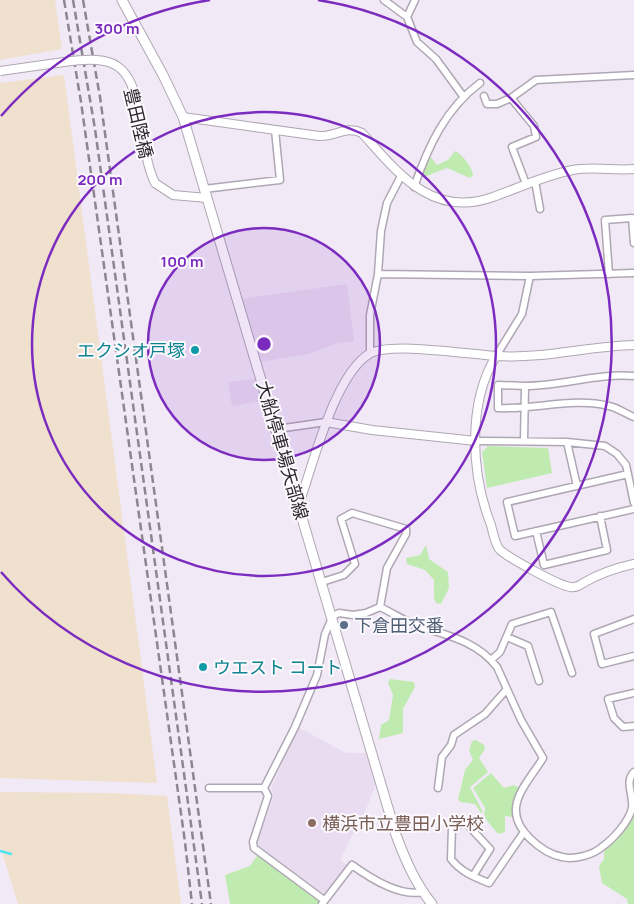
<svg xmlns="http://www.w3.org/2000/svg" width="634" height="904" viewBox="0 0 634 904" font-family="Manrope,'Noto Sans JP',sans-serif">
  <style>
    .built { fill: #e9dcf1 }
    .industrial { fill: #f0e0ce }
    .green { fill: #bfebb1 }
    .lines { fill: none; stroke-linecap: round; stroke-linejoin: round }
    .stream { stroke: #51e2f1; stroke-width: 2.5 }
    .minor-casing { stroke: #afa7b4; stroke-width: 9 }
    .tertiary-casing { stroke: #afa7b4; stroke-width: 10 }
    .secondary-casing { stroke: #afa7b4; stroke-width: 11 }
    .minor { stroke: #fff; stroke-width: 6 }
    .tertiary { stroke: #fff; stroke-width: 8 }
    .secondary { stroke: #fff; stroke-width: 9 }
    .rail { stroke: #8c8690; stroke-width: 2.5; stroke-dasharray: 8 4; stroke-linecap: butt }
    .tertiary-bridge-casing { stroke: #afa7b4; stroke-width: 10; stroke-linecap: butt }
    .tertiary-bridge { stroke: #fff; stroke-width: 8 }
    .ring { fill: none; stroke: #7b2cbf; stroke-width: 2.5 }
    .culture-dot { fill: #0f9aa8; stroke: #fcf9fe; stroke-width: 2 }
    .service-dot { fill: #5c6f8a; stroke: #fcf9fe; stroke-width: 2 }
    .education-dot { fill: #8d6e63; stroke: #fcf9fe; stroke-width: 2 }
    .labels { text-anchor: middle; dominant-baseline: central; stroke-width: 4; stroke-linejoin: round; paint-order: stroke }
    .street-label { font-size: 18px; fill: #2b282d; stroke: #fcf9fe }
    .culture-label { font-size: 18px; fill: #0d838f; stroke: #fcf9fe; text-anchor: end }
    .service-label { font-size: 18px; fill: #4e5e75; stroke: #fcf9fe; text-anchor: start }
    .education-label { font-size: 18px; fill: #785e54; stroke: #fcf9fe; text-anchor: start }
    .centre { fill: #7b2cbf; stroke: #fcf9fe; stroke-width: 2.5 }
    .ring-label { font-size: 15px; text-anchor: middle; font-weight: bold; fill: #7b2cbf; stroke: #fcf9fe; stroke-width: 4; stroke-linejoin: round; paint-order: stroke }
  </style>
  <rect width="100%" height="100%" fill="#f2e9f7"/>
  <path class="built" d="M347 284 354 341 338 343 309 354 260 362 240 299Z
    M255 379 262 401 232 406 228 382Z
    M298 727 346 753H368L376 783 368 805 340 860 348 866 323 895 259 847 258 841 274 796 271 788Z"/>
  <path class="industrial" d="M0 0H55L62 49 0 60Z
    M64 75 157 783 0 778V83Z
    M0 792 109 793 167 796 181 904H18L0 846Z"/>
  <path class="green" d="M455 151C463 155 472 167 473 175L470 178 447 168 424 177 422 175 428 159 431 157 437 165 448 160Z
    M488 446 548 448 552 473 487 488 482 452Z
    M426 545 429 559 448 572 449 588 441 604 436 603 434 598V580L425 570 407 564 406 558 420 555Z
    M390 679 414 682 415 687 403 709V733L379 739 381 725 389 720 393 695 388 683Z
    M476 740 484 745 485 749 479 758 488 772 470 787 483 812 481 813 475 804 460 802 458 799 465 770 473 760 469 750 472 741Z
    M491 773 504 788 514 785 521 789 516 797 513 817 505 816V832L498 834 484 817 485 808 473 788Z
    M634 814V904H628L627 899 602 883 599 866 604 859V851Z
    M259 853 319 898 320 904H230L225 875 250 866Z"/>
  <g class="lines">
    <path class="stream" d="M0 851 11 854"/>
    <g class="minor-casing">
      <path id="minor" d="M384 0 407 17 417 42 436 59 463 96
        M407 17 415 0
        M484 96 487 104H497L511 98 536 80 634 75
        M511 98 534 126 536 137 512 147 526 184
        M535 181 540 209
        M414 187C428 147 445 109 480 83
        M204 189 280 180 275 130
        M378 274 530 276 634 273
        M609 274 605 220 632 218 634 243
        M370 354V315L378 274 381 231 387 203 401 176
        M496 356 522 314 530 276
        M525 386 498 385V408C535 410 573 397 609 406 618 408 626 414 634 417
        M277 429 326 422
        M476 441 567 442 605 446 617 454 626 465 634 503
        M524 441 525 386C562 386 597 373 634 376
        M567 442 577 486
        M628 474 507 502 515 536 634 509
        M536 531 544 565 607 550 600 516
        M322 582 344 575 355 564 341 519 352 513 406 529V534L387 568 380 607
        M634 619 594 634 602 664 634 656
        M507 637 528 646 539 681
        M491 660 500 652 512 624 551 612 572 673
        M634 693 608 699 614 718 623 727 634 726
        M209 788H264
        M438 788 442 757 451 745 454 735 485 714 507 689
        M473 876 490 849 465 822 452 828 451 859C461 872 474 877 489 883L524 832
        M324 900 254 848 253 842 268 796 264 788 295 727 317 675 325 634 333 616 339 613 353 615 366 613 380 607C391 612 403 620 415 625 445 635 476 640 497 667L521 720 543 758C535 772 517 791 516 808 514 830 542 853 562 857 574 860 593 855 602 847 613 839 629 822 632 808 634 796 624 781 634 772
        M322 904 352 865C370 878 399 897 422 892"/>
    </g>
    <g class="tertiary-casing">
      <path id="tertiary" d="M183 117 319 136C335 137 347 125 362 133 397 172 432 219 493 197 519 188 545 175 573 170 593 166 614 171 634 169
        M155 183 173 195 207 198
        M496 356C467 404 471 474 491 525 493 532 495 545 500 550 509 558 559 586 571 587 576 588 580 585 585 582 601 573 616 568 634 564
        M326 422 372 430 476 441
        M299 504C313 465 334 376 369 354 390 341 471 355 498 356 544 359 588 346 634 345"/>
    </g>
    <g class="secondary-casing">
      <path id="secondary" d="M122 0 163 75 183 117 396 835C405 859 415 883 432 904"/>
    </g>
    <use href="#minor" class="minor"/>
    <use href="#tertiary" class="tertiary"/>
    <use href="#secondary" class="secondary"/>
    <path class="rail" d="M64 0 81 102 185 842 192 904
      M73 0 95 129 202 904
      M83 0 100 97 211 904"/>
    <g class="tertiary-bridge-casing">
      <path id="tertiary-bridge" d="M0 71C21 68 43 65 64 62 116 55 130 63 140 116 144 138 145 162 155 183"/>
    </g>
    <use href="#tertiary-bridge" class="tertiary-bridge"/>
  </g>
  <circle cx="264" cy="344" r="116" fill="#7b2cbf" fill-opacity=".12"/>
  <g class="ring">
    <circle cx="264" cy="344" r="116"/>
    <circle cx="264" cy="344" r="232"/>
    <path d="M1 116A348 348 0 0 1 210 0M318 0A348 348 0 1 1 1 572"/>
  </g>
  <g class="culture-dot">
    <circle cx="195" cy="350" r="5"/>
    <circle cx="203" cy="667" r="5"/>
  </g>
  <circle class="service-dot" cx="344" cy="625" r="5"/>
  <circle class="education-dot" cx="312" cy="823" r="5"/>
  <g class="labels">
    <g class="street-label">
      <text transform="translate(139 123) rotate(77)">豊田陸橋</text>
      <text transform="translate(283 450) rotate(74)">大船停車場矢部線</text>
    </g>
    <g class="culture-label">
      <text x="185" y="350">エクシオ戸塚</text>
      <text x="213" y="667" text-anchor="start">ウエスト コート</text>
    </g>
    <g class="service-label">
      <text x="354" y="625">下倉田交番</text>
    </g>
    <g class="education-label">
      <text x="322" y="823">横浜市立豊田小学校</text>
    </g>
  </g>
  <circle cx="264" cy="344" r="8" class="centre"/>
  <g class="ring-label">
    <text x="117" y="34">300 m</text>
    <text x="100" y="185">200 m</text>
    <text x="182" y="267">100 m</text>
  </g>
</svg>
